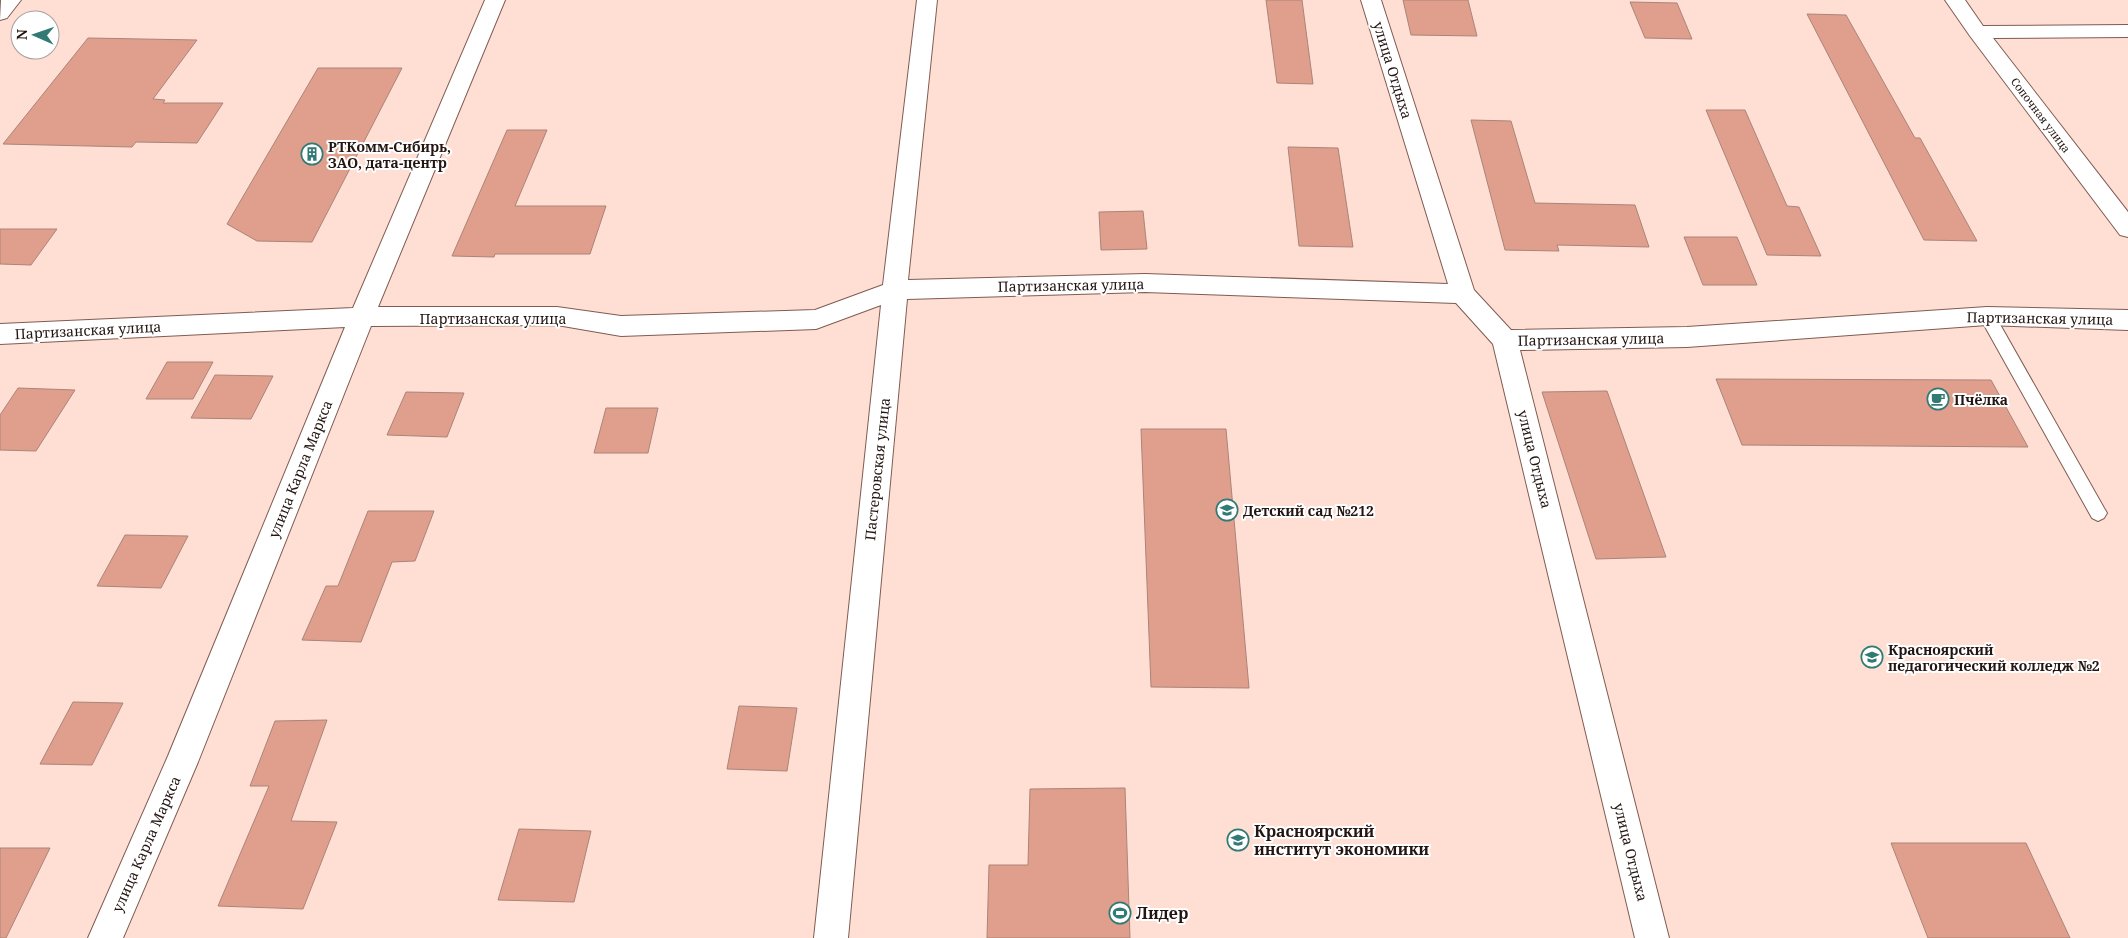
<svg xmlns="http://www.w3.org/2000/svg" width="2128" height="938" viewBox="0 0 2128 938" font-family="'Noto Serif',serif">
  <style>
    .building { fill: #e09f8c; stroke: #aa8479 }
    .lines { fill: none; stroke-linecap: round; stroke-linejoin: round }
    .service-casing { stroke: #7f5c52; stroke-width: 2 }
    .minor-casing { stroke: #7f5c52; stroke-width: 2 }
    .service { fill: #fff; fill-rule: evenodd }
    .minor { fill: #fff; fill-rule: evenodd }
    .labels { text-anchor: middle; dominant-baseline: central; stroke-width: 4; stroke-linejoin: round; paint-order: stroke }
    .far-street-label { font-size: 11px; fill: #231511; stroke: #fff }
    .street-label { font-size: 14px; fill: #231511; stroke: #fff }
    .poi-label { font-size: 14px; font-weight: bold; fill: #231511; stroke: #fff; text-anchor: start }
    .near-poi-label { font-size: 16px; font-weight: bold; fill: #231511; stroke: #fff; text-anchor: start }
  </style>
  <rect width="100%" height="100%" fill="#ffded4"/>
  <path class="building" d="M1266 0H1302L1313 84 1277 83Z
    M1403 0H1468L1477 36 1411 35Z
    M1630 2 1677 3 1692 39 1645 38Z
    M1807 14 1846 15 1915 138H1920L1977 241 1924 240Z
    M88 38 197 40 153 99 165 100 163 103H223L197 143 136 142 132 147 3 144Z
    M318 68H402L312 242 257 241 227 224Z
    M1706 110H1745L1787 206 1799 207 1821 256 1767 255Z
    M1471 120 1511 121 1535 203 1635 205 1649 247 1557 245 1559 251 1505 250Z
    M507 130H547L515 206H606L590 254H495L494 257 452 256Z
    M1288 147 1338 148 1353 247 1299 246Z
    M1143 211 1147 249 1101 250 1099 212Z
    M0 229H57L31 265 0 264Z
    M1684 237H1737L1757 285H1703Z
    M167 362H213L193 399H146Z
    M215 375 273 376 251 419 191 418Z
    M1716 379 1991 380 2028 447 1742 445Z
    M18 388 75 390 36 451 0 450V415Z
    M1607 391 1666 557 1596 559 1542 392Z
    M406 392 464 393 447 437 387 435Z
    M606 408H658L648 453H594Z
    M1141 429H1226L1249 688 1151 687Z
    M368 511H434L415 561 392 562 361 642 302 640 326 586H338Z
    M125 535 188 536 161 588 97 586Z
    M73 702 123 703 92 765 40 764Z
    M739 706 797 708 787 771 727 769Z
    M327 720 291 821 337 822 303 909 218 906 269 786H250L275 721Z
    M1125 788 1130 938H987L989 865H1028L1030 789Z
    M519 829 591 831 574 902 498 900Z
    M1891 843H2026L2070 938H1928Z
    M0 848H50L6 938H0Z"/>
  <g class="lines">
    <g class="service-casing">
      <path id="service" d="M1987 310 1993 312 2104 508 2107 513 2104 518 2098 521 2092 518 1979 316 1981 312Z"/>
    </g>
    <g class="minor-casing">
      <path id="minor" d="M21 0 7 18 0 20 1 0Z
        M485 0H505L378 307H557L621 316 815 310 883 285 917 0H937L908 280 1145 274 1448 284 1361 0H1381L1474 290 1511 330 1687 327 1987 307 2128 310V330L1987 325 1687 347 1520 350 1669 938H1635L1493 344 1456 303 1145 292 907 299 848 938H814L881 305 816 329 621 336 557 325 371 326 198 762 123 938H88L168 756 345 327 0 344V324L353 308Z
        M1945 0H1965L1983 26 2128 25V37L1993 38 2128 212V237L2120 235 1970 36Z"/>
    </g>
    <use href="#service" class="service"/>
    <use href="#minor" class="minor"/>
  </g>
  <defs>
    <g id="building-ring" transform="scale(1.125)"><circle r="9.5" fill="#fff" stroke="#327a74" stroke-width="1.5"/><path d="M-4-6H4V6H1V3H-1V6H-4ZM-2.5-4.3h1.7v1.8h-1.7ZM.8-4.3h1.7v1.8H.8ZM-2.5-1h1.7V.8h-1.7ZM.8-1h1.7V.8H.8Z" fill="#327a74"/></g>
    <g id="cafe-ring" transform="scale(1.125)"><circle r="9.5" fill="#fff" stroke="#327a74" stroke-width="1.5"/><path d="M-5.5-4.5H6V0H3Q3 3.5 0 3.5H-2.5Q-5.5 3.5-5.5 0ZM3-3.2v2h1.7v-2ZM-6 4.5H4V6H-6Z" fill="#327a74"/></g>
    <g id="school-ring" transform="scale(1.125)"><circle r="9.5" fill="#fff" stroke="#327a74" stroke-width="1.5"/><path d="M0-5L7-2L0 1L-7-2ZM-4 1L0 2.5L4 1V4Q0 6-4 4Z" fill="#327a74"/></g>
    <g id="university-ring" transform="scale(1.125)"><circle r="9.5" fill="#fff" stroke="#327a74" stroke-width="1.5"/><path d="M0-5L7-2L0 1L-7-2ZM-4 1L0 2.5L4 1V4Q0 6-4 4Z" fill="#327a74"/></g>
    <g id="stadium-ring" transform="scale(1.125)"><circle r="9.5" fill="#fff" stroke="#327a74" stroke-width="1.5"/><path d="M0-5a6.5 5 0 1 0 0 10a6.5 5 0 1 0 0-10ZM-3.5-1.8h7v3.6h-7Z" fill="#327a74"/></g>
  </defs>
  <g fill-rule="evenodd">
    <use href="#building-ring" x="312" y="154"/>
    <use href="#cafe-ring" x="1938" y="399"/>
    <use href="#school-ring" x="1227" y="510"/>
    <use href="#university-ring" x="1872" y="657"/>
    <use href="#university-ring" x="1238" y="840"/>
    <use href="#stadium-ring" x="1120" y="913"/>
  </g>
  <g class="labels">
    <g class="far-street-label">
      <text transform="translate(2041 115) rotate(53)">Сопочная улица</text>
    </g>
    <g class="street-label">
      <text transform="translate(1393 70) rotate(73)">улица Отдыха</text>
      <text transform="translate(1071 285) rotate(-1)">Партизанская улица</text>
      <text x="493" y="318">Партизанская улица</text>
      <text transform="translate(2040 318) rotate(1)">Партизанская улица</text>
      <text transform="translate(88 330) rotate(-3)">Партизанская улица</text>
      <text transform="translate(1591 339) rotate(-1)">Партизанская улица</text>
      <text transform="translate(1535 459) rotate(76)">улица Отдыха</text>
      <text transform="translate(300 469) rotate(-68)">улица Карла Маркса</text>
      <text transform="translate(877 469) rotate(-84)">Пастеровская улица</text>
      <text transform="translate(146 844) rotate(-66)">улица Карла Маркса</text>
      <text transform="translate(1631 852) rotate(76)">улица Отдыха</text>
    </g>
    <g class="poi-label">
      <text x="328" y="146">РТКомм-Сибирь,<tspan x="328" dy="16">ЗАО, дата-центр</tspan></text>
      <text x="1954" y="399">Пчёлка</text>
      <text x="1243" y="510">Детский сад №212</text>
      <text x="1888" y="649">Красноярский<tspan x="1888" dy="16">педагогический колледж №2</tspan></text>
    </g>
    <g class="near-poi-label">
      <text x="1254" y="831">Красноярский<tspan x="1254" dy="18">институт экономики</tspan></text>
      <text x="1136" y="913">Лидер</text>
    </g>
  </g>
  <g transform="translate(35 35) rotate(272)"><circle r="24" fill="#ffffff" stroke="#a7a1a0"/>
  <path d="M0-4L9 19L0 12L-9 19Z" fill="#327a74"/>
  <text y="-8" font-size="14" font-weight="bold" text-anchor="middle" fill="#231511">N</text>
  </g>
</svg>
